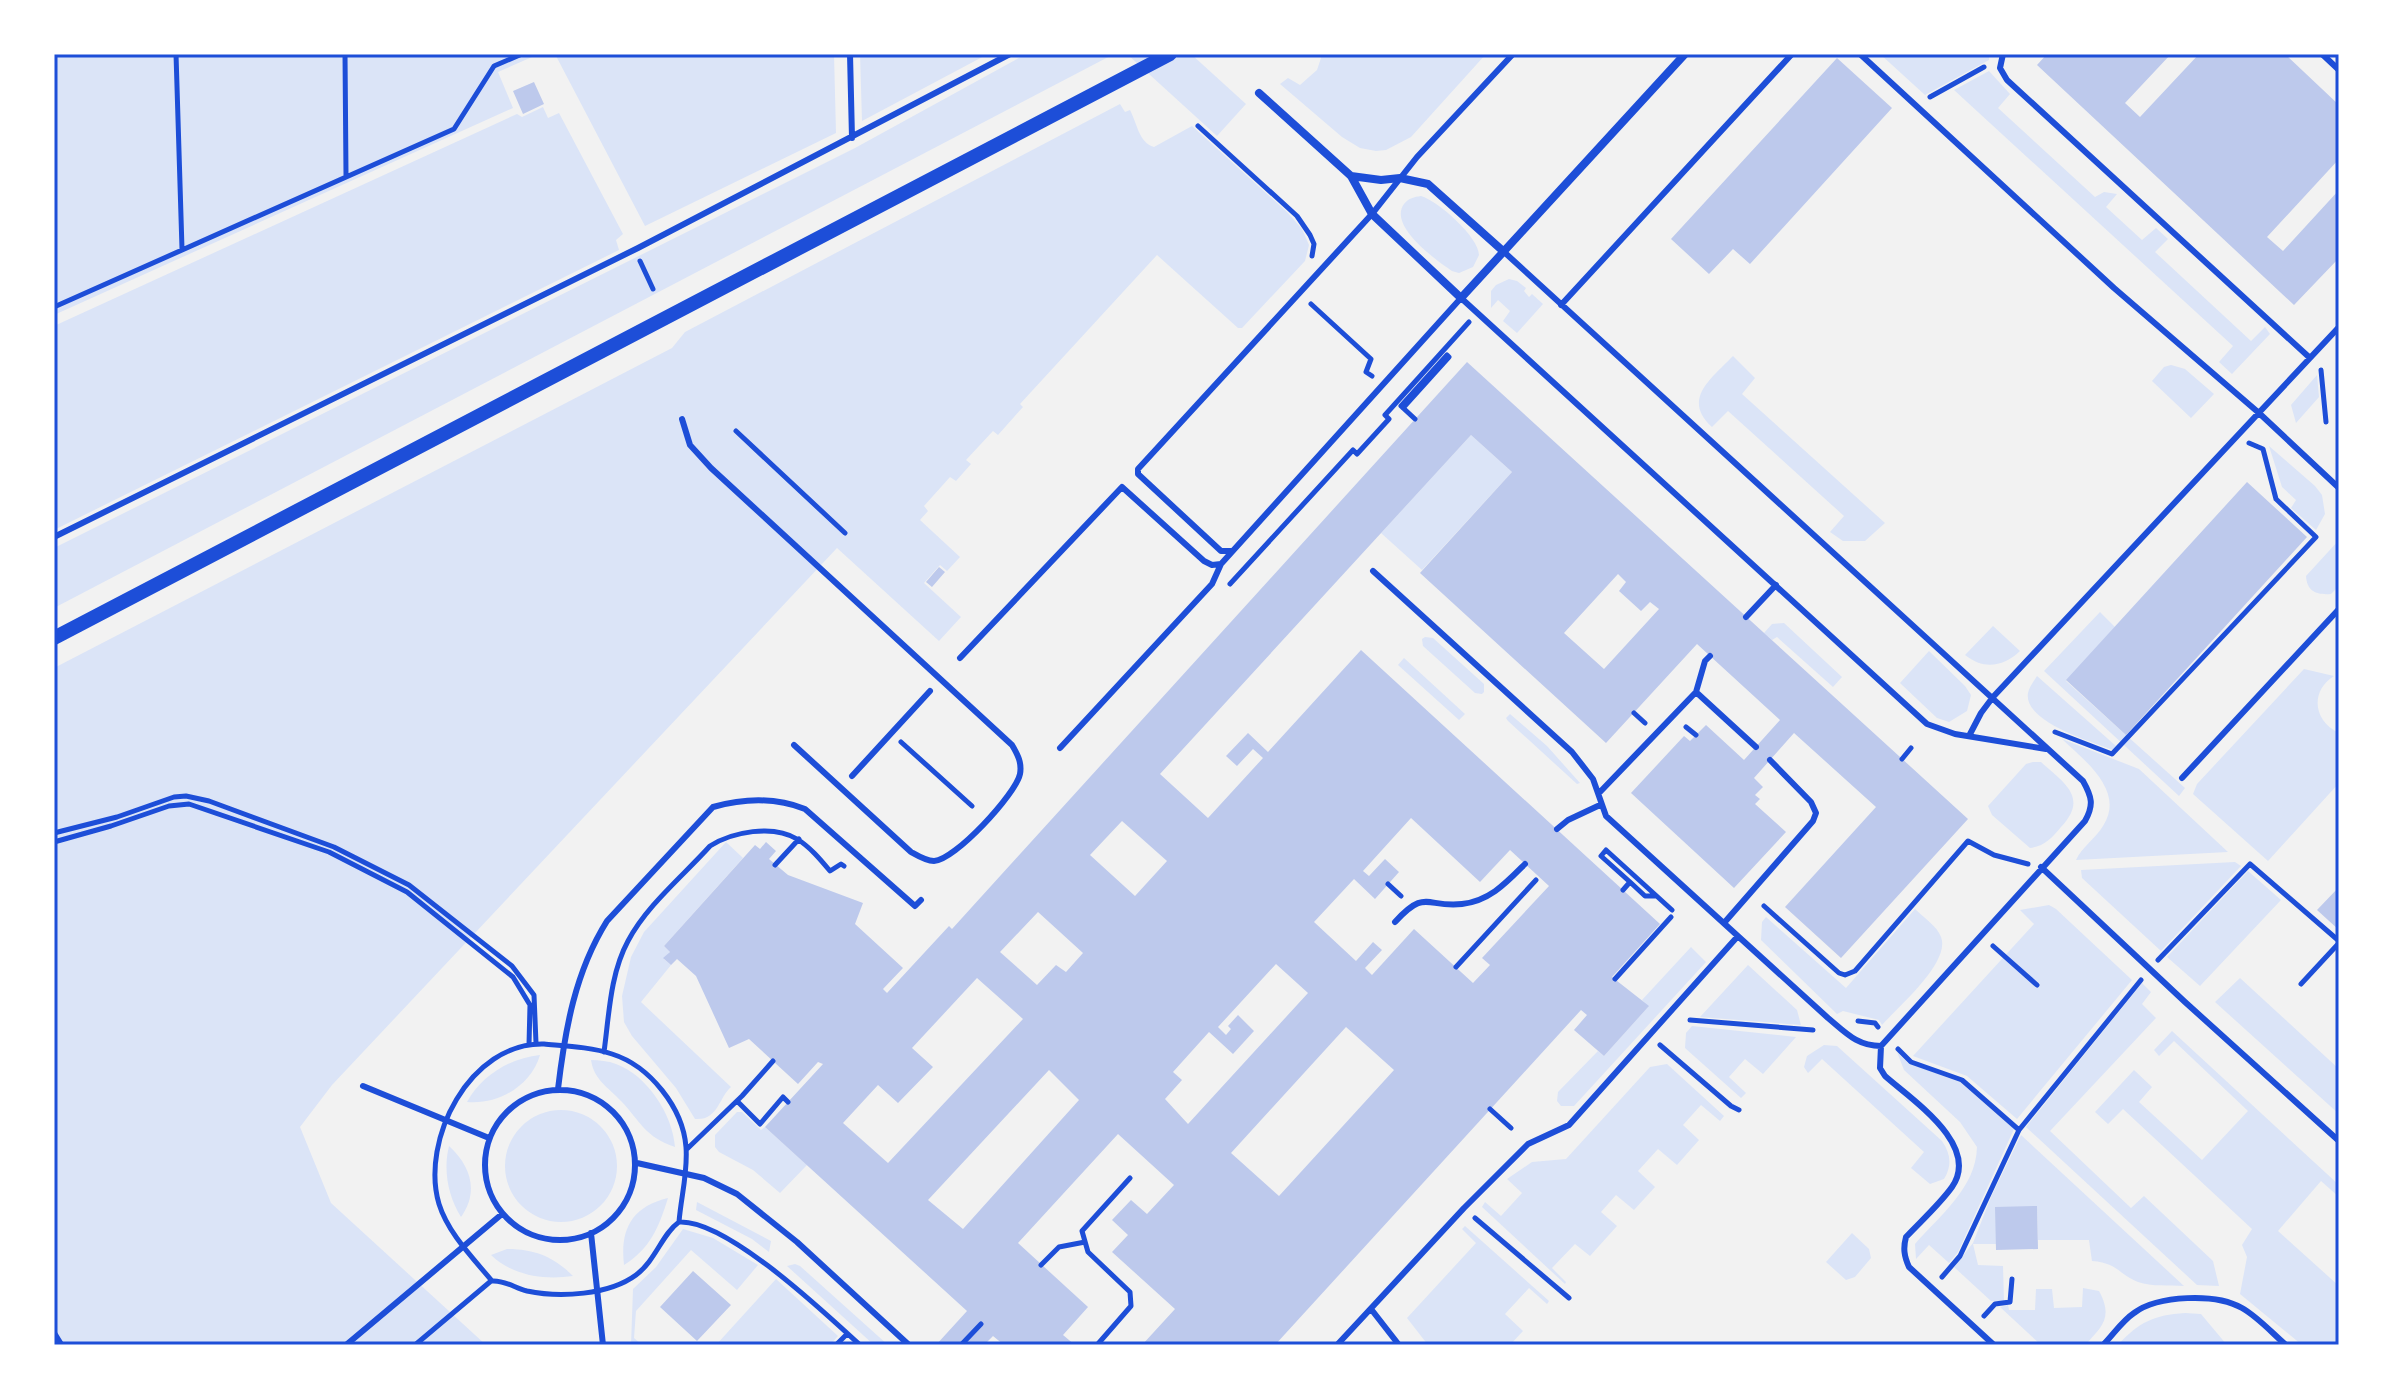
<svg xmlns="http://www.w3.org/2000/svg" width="2393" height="1399" viewBox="0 0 2393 1399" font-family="'Open Sans',sans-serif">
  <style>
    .green { fill: #dbe4f7 }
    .building { fill: #bdc9ec; fill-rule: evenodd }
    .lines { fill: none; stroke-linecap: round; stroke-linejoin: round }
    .path { stroke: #1d4ed8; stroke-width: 5 }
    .service { stroke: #1d4ed8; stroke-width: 6 }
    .minor { stroke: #1d4ed8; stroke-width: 8 }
    .tertiary { stroke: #1d4ed8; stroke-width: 14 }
    .neatline { fill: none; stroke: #1d4ed8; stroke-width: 3 }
  </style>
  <rect width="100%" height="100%" fill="#f2f2f2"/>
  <path class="green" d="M54 54H539L498 72 513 108 54 315Z
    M555 54H834L836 133 645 226Z
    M860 54H988L862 121Z
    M1026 54H1114L54 608V548L855 148Z
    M1127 54H1191L1246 104 1217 136Z
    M1319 54H1486L1411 137 1386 150 1376 151 1360 148 1342 137 1280 84 1288 78 1300 85 1317 70 1321 58Z
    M1880 54H1989V60L1925 95Z
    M1989 71 2010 94 1998 108 2095 197 2104 192 2117 194 2106 207 2142 240 2156 228 2168 239 2155 252 2251 341 2265 327 2270 334 2232 374 2219 362 2233 346 1954 90Z
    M1120 104 1125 112 1130 110C1137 123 1139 143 1154 147L1192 126 1287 212 1302 229 1309 245 1305 261 1242 328H1238L1157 255 1020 404 1023 407 998 435 993 431 966 460 971 464 956 481 950 477 924 506 928 511 920 520 960 557 947 571 940 565 924 583 961 617 939 641 837 548 332 1085 300 1127 331 1203 486 1345H54V668L672 348 685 332Z
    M543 107 548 118 559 113 623 234 616 240 619 250 54 530V326L517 114 522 117Z
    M1421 196C1438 201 1479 237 1479 255L1473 267 1459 273 1452 271C1436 260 1388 226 1404 204 1409 198 1414 197 1421 196Z
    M1509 279 1517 281 1526 288 1524 291 1529 297 1532 294 1543 304 1517 333 1503 321 1510 311 1498 300 1491 308V291L1496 285Z
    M1733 356 1755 378 1742 394 1885 523 1865 541H1843L1830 532 1844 516 1728 411 1712 427C1681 399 1712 378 1733 356Z
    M2171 365 2185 369 2214 394 2191 418 2152 381 2164 367Z
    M2317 375 2319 397 2296 423 2291 405Z
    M1471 435 1512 472 1422 570 1381 533Z
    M2269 446 2315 486 2322 495 2325 514 2316 530 2291 508 2296 500 2282 487Z
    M2339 540V586L2331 594C2317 595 2307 592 2306 576Z
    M2100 612 2115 627 2066 681 2185 788 2179 796 2044 671Z
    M1784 623 1842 677 1833 687 1777 637 1772 640 1764 633 1772 624Z
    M1993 626 2020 651C2003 667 1984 670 1965 655Z
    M1425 637 1433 638 1484 684V692L1482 694 1475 693 1423 646 1422 639Z
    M1929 651 1965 686 1971 695 1967 711 1949 722 1937 718 1900 683Z
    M1404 658 1465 714 1459 720 1398 665Z
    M2304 669 2334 676C2310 691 2313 721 2339 733V783L2268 861 2193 794 2197 784Z
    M2037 676 2116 746 2113 750C2093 742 2023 722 2028 693 2029 687 2034 681 2037 676Z
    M1510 714 1547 746 1580 783 1577 784 1508 721 1506 718Z
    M2062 739 2139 769 2228 852 2076 860C2082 847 2095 839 2103 826 2126 791 2084 760 2062 739Z
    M2033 762H2041C2064 783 2089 797 2061 827 2052 838 2045 846 2030 848L1992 815 1988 806 2026 764Z
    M726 842 743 858 664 946 670 952 664 959 671 965 641 1002 731 1087C719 1097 718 1121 695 1119L676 1088 632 1036 624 1022 622 996 631 957 644 932Z
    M2235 862 2241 866 2161 951 2082 878 2081 870Z
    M2248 871 2281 900 2200 986 2167 957Z
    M2049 905 2056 909 2132 980 2017 1119 1967 1076 1913 1056 2034 924 2020 910Z
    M1915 909C1923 917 1937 926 1941 937 1951 962 1898 1007 1882 1025L1879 1020 1843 1011 1837 1014 1761 940 1762 922 1766 917 1846 988Z
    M1691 947 1706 962 1574 1106H1561L1557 1101 1558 1092 1598 1051 1604 1056 1648 1007 1642 1000Z
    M1748 965 1797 1010 1801 1025 1700 1017Z
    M2240 978 2339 1069V1114L2215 1002Z
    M2142 983 2151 992 2142 1004 2156 1018 2050 1131 2131 1208 2144 1196 2213 1261 2219 1286 2197 1285 2026 1127Z
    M1692 1026 1796 1037 1763 1074 1745 1059 1729 1077 1746 1093 1741 1098 1685 1048 1686 1033Z
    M2172 1031 2339 1185V1197L2321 1181 2278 1231 2339 1286V1345H2302L2240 1294 2247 1257 2242 1245 2252 1229 2123 1109 2108 1124 2095 1112 2134 1070 2152 1087 2139 1102 2202 1160 2248 1111 2174 1041 2159 1056 2154 1050Z
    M1824 1045 1837 1046 1942 1141C1951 1154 1952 1166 1944 1179L1930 1184 1911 1168 1924 1152 1822 1059 1808 1073 1804 1067 1807 1056Z
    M1897 1052 1908 1063 1960 1082 2014 1129 1958 1252 1949 1263 1929 1245 1916 1259 1915 1244C1940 1215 1976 1188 1977 1147L1960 1122 1904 1070Z
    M540 1055C531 1086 498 1105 467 1102 481 1076 510 1058 540 1055Z
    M591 1060C599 1060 608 1061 616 1064 647 1075 673 1115 675 1147 645 1137 641 1122 621 1101 608 1087 594 1080 591 1060Z
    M1667 1064 1724 1116 1720 1121 1701 1105 1683 1125 1699 1140 1677 1165 1658 1149 1638 1171 1655 1187 1634 1210 1616 1195 1601 1212 1617 1226 1590 1256 1575 1244 1552 1268 1566 1282 1565 1284 1482 1207 1485 1202 1501 1216 1522 1193 1507 1179 1532 1162 1566 1159 1650 1067Z
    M505 1166a56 56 0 1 1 112 0a56 56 0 1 1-112 0Z
    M737 1112H742L761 1130 765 1127 807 1165 780 1193 753 1170 719 1152 715 1147V1135Z
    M2021 1135 2184 1286C2169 1285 2152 1287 2138 1282 2118 1274 2118 1263 2092 1261L2089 1240H2038L2037 1207 1996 1244H1973L1978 1265 2003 1266 2004 1301H1991L1954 1267 1973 1243 1991 1197Z
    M449 1146C471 1166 479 1192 461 1217 448 1196 443 1170 449 1146Z
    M668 1198C659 1227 650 1249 624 1265 620 1230 631 1207 668 1198Z
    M697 1202 771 1241 769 1252 752 1239 696 1210Z
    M1465 1226 1549 1301 1547 1304 1529 1288 1505 1314 1523 1331 1510 1345H1428L1407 1318 1476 1243 1462 1229Z
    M683 1229 713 1238 758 1265 737 1290 691 1250 636 1311 634 1338 642 1345H631L633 1289 656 1267Z
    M1852 1233 1869 1249 1871 1258 1855 1277 1846 1280 1826 1262Z
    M507 1249C535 1249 554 1257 573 1276 544 1280 513 1276 491 1255Z
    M795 1264 800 1266 888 1345H874L787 1266Z
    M776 1279 838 1336 830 1345H716Z
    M2083 1288 2099 1291C2113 1317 2103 1326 2085 1345H2041L2000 1307 2008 1305 2009 1310H2035L2036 1289H2052L2054 1308 2082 1307Z
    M2185 1313 2201 1314 2227 1345H2118C2139 1322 2154 1315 2185 1313Z"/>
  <path class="building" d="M2047 54H2171L2125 103 2140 117 2199 54H2285L2339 105V159L2267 237 2283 251 2339 190V258L2294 305 2037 65Z
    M1837 58 1892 108 1750 264 1733 249 1709 274 1671 239Z
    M534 82 544 104 523 114 513 91Z
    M1467 362 1968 819 1841 958 1785 907 1876 807 1794 733 1754 778 1763 787 1755 795 1760 799 1755 804 1786 832 1734 888 1631 793 1684 736 1690 741 1706 725 1744 760 1780 720 1697 644 1606 743 1420 573 1512 472 1471 435 1160 774 1208 818 1263 758 1253 749 1237 766 1226 756 1248 733 1268 752 1361 650 1660 924 1612 977 1649 1006 1604 1056 1574 1030 1587 1015 1581 1010 1275 1345H1142L1175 1309 1112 1252 1128 1235 1112 1220 1131 1200 1147 1214 1174 1185 1118 1134 1018 1243 1088 1307 1063 1335 1075 1345H1004L993 1336 984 1345H936L967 1311 765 1127 823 1064 818 1062 798 1084 749 1039 729 1048 696 976 677 959 671 965 663 958 670 952 664 946 755 845 760 849 766 842 776 851 769 859 788 875 863 903 855 924 903 968 883 989 887 993 949 926 952 929ZM1618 574 1626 582 1619 591 1641 611 1650 602 1659 609 1604 669 1564 633ZM1411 818 1480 882 1510 850 1549 886 1482 958 1490 965 1473 983 1414 929 1372 975 1365 968 1382 950 1373 942 1356 961 1314 922 1354 879 1375 899 1399 872 1385 859 1369 876 1363 871ZM1122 821 1167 861 1135 896 1090 855ZM1038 912 1083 953 1066 972 1056 965 1037 985 1000 952ZM1276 964 1308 993 1188 1124 1165 1099 1182 1080 1173 1072 1209 1032 1233 1054 1254 1031 1238 1015 1228 1026 1231 1029 1226 1035 1218 1027ZM977 978 1023 1019 888 1163 843 1123 878 1085 898 1103 933 1067 912 1048ZM1346 1027 1394 1070 1279 1196 1231 1153ZM1049 1070 1079 1100 963 1229 928 1200Z
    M2247 482 2307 537 2126 735 2066 680Z
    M939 567 945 572 932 587 926 582Z
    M2339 887V930L2317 910Z
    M2037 1206 2038 1249 1996 1250 1995 1207Z
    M693 1271 731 1305 697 1341 660 1307Z"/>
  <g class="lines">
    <path class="path" d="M176 54 182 249
      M345 54 346 175
      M1930 97 1984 67
      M1198 126 1297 216 1310 235 1314 244 1312 256
      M640 261 653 289
      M1311 304 1371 359 1366 372 1372 376
      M54 307 454 129 494 66 522 54
      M2321 370 2326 422
      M1401 406 1447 355 1449 357 1403 408
      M1401 406 1415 419
      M736 431 845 533
      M1230 584 1353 450 1357 454 1389 419 1385 415 1469 322
      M1634 713 1645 723
      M1686 727 1696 735
      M2055 732 2112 754 2316 537 2276 499 2263 449 2249 443
      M901 742 972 806
      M1902 759 1911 748
      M54 833 117 817 174 797 186 796 209 801 334 847 409 885 512 966 534 995 536 1043
      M54 842 111 826 169 806 189 804 329 852 407 892 513 977 530 1005 529 1045
      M775 865 799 839
      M1630 882 1645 896H1656
      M1388 884 1401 896
      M1623 890 1630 882 1601 856 1606 850 1672 910
      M1764 906 1839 973 1845 975 1855 971 1968 841 1994 855 2028 864
      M1993 946 2037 985
      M2158 960 2250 864 2339 941
      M1456 967 1536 880
      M1615 979 1671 917
      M2301 984 2339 943
      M1690 1020 1813 1030
      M1858 1021 1875 1023 1878 1027
      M544 1044C566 1046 591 1047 612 1054 650 1066 683 1108 686 1147 688 1172 681 1197 679 1222 662 1234 656 1260 636 1275 609 1295 560 1298 527 1291 515 1288 505 1280 492 1281 473 1258 448 1233 439 1204 420 1140 470 1042 544 1044Z
      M1660 1045 1731 1106 1739 1110
      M1898 1049 1911 1062 1962 1080 2019 1130 2141 980
      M604 1052C609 1016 610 974 628 941 647 905 683 876 710 846 732 832 773 824 797 839 810 847 820 859 830 871L841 864 844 866
      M737 1101 760 1124 783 1097 788 1102
      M1490 1109 1511 1128
      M687 1149 742 1096 773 1061
      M1475 1218 1569 1298
      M679 1222C726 1219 825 1313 860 1345
      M1041 1265 1059 1247 1085 1242
      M1942 1277 1960 1256 2019 1130
      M1984 1316 1995 1304 2010 1302 2012 1279
      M54 1332 62 1345
      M415 1345 491 1281
      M836 1345 847 1334
      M961 1345 981 1324
      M1097 1345 1131 1306 1130 1292 1088 1252 1082 1231 1130 1178"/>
    <path class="service" d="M850 54 852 138
      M1860 54 2114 288 2259 413 2339 488
      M2003 54 2000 68 2007 80 2310 358
      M2322 54 2339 70
      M1561 305 1792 54
      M682 419 690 445 711 468 1012 745C1018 755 1022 763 1020 774 1016 794 954 861 934 861 926 861 918 856 911 852L794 745
      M54 537 638 248 1010 54
      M1231 551H1221L1138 474V469L1372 214 1417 157 1513 54
      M1373 571 1572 752 1593 779 1606 816 1828 1018C1846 1033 1857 1046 1881 1046L2085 821C2094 805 2092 797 2083 781L1503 251
      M1746 617 1776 585
      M960 658 1122 487 1204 561 1212 565 1221 564
      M1696 692 1705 661 1710 656
      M1969 736 1981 713 1993 697 2339 327
      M1060 748 1212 584 1221 564 1461 298 1927 724 1955 734 2046 749
      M852 776 930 691
      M2182 778 2339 609
      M1600 792 1696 692 1756 747
      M1557 829 1568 820 1600 805
      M2041 867 2185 1002 2339 1141
      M1395 922C1426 888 1426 908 1462 904 1490 901 1507 882 1525 864
      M1724 923 1813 821 1816 813 1811 802 1770 760
      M1881 1046 1880 1068 1885 1076C1912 1100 1981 1145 1952 1187 1939 1205 1921 1221 1906 1237 1903 1248 1904 1256 1909 1267L1994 1345
      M363 1086 489 1138
      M558 1089C565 1030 575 972 607 921L713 807C745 798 775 797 805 809L915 906 921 900
      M485 1165a75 75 0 1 1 150 0a75 75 0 1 1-150 0Z
      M637 1163 704 1178 737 1194 797 1242 909 1345
      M591 1233 603 1345
      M1371 1309 1399 1345
      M346 1345 502 1214
      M1337 1345 1464 1208 1528 1144 1569 1125 1738 936
      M2103 1345C2113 1335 2122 1321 2134 1313 2158 1295 2216 1293 2242 1308 2258 1317 2272 1333 2286 1345"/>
    <path class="minor" d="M1259 93 1351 176 1372 214 1461 298 1685 54
      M1351 176 1381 180 1400 178 1428 184 1503 251"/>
    <path class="tertiary" d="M54 638 1170 54"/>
  </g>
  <rect width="2393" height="1399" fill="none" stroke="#ffffff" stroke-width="112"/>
  <rect x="56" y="56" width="2281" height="1287" class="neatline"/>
</svg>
